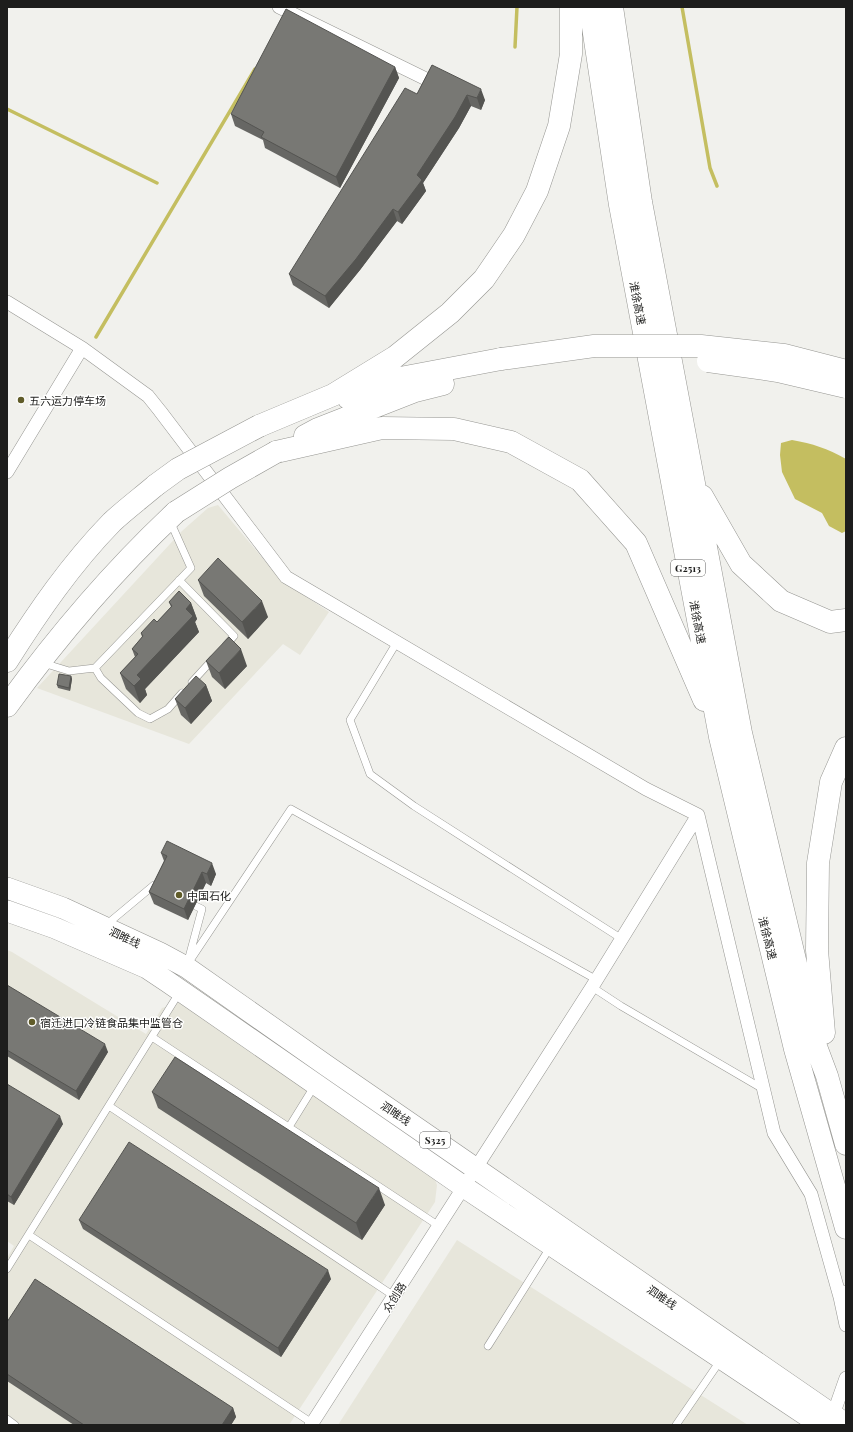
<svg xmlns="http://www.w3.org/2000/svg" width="853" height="1432" viewBox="0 0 853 1432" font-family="'Playfair Display','Noto Sans SC',serif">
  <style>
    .built { fill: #e7e6db }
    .water { fill: #c4be60 }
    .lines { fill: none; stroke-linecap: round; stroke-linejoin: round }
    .stream { stroke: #c4be60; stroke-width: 3.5 }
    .lane-casing { stroke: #969692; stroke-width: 8 }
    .street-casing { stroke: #969692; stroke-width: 14 }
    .primary-casing { stroke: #969692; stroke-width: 22 }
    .highway-casing { stroke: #969692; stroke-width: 23 }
    .lane { stroke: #fff; stroke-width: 7 }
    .street { stroke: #fff; stroke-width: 13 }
    .primary { stroke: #fff; stroke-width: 21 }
    .highway { stroke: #fff; stroke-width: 22 }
    .highway-bridge-casing { stroke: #969692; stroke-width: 23; stroke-linecap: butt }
    .highway-bridge { stroke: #fff; stroke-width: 22 }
    .wall { fill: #676764 }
    .shaded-wall { fill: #545451 }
    .building { fill: #787874; stroke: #545451 }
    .poi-dot { fill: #605c29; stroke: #fffffe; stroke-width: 1.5 }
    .labels { text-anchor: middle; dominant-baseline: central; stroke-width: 3; stroke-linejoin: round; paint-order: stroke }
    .shield { fill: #fffffe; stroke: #616160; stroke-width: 1 }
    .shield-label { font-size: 10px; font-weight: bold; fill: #1d1d1c }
    .street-label { font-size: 11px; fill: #1d1d1c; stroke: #fffffe }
    .poi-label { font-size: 11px; fill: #1d1d1c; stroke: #fffffe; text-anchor: start }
  </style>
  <rect width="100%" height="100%" fill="#f1f1ed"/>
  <path class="built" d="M218 505 280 579 329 612 300 655 283 644 189 744 37 688 182 531 208 508Z
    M7 950 12 952 146 1034 162 1008 187 1000 432 1172 437 1185 435 1202 289 1425H7V1258L14 1246 7 1241Z
    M457 1240 748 1425H338Z"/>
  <path class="water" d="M792 440C813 444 827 448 846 459V531L842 533 829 526 822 513 795 499 782 472 780 455 781 443Z"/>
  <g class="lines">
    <path class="stream" d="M682 7 710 168 717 186
      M515 47 517 7
      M7 109 157 183
      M96 337 255 69"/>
    <g class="lane-casing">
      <path id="lane" d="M179 580 234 636 226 645
        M397 642 350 720 370 774 414 806 622 939
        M43 663 69 671 95 668 191 568 170 521
        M95 668 101 678 138 713 150 719 168 709 182 693
        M192 682 213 659
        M187 902 202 909 188 961
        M106 925 154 885 160 888
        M187 965 291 809 597 980
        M592 987 621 1006 763 1089
        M152 1037 439 1226
        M109 1106 394 1296
        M289 1127 315 1085
        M29 1235 312 1423
        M7 1269 179 993
        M488 1346 551 1246
        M7 1419 15 1425
        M676 1425 720 1361"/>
    </g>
    <g class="street-casing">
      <path id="street" d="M279 7 426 79
        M7 302 82 348 7 472
        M82 348 148 396 160 411 286 577 646 789 698 815 592 987 311 1425
        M698 815 774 1133 811 1194 840 1297
        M845 1292 840 1297 846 1325
        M829 1421 833 1415 846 1378"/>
    </g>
    <g class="primary-casing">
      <path id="primary" d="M7 888 63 908 160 953 186 967 327 1066 846 1424
        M7 911 55 928 147 968 168 982 464 1187 821 1425"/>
    </g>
    <g class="highway-casing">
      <path id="highway" d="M590 7 620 205 720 737 795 1049 846 1228
        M612 7 641 202 741 733 815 1044 827 1076 846 1144
        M348 398 395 379 501 359
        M259 426 333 395 395 357 450 313 484 279 514 235 537 191 559 126 571 54V7
        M305 436 318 429 415 391 443 384
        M276 452 382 428 454 429 511 442 580 480 636 543 704 700
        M702 496 741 564 781 601 830 622 846 620
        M7 661C38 612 71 564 112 522 126 509 142 497 156 485
        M7 706C57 637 114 570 176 512
        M824 1033 817 950 818 863 831 782 846 748"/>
    </g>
    <use href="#lane" class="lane"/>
    <use href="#street" class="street"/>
    <use href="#primary" class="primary"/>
    <use href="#highway" class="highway"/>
    <g class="highway-bridge-casing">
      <path id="highway-bridge" d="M501 359 594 346H701L784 355 846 371
        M708 361 778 371 846 387
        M156 485 178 469 259 426
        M176 512 230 478 276 452"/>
    </g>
    <use href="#highway-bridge" class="highway-bridge"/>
  </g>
  <path class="wall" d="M432 65 485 100 481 110 471 106 459 128 423 183 426 191 402 224 397 221 360 270 329 308 293 285 289 274 417 94Z
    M395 67 399 78 340 188 265 148 263 140 235 126 231 114Z
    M198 580 268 617 248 639 204 596Z
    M169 602 191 603 197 619 195 622 199 632 145 689 147 695 140 703 126 689 120 673 135 657 132 649 142 637 141 633 157 622 171 607Z
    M206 661 247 666 225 689 212 677Z
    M71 676 72 679 70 691 58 688 57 685Z
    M206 685 212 701 191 724 181 715 175 699Z
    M161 853 216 874 211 886 206 883 188 920 154 904 149 892 164 861Z
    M7 985 108 1052 79 1100 7 1056Z
    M7 1084 63 1124 14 1205 7 1201Z
    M152 1092 385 1205 362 1240 158 1108Z
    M79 1220 331 1279 281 1357 83 1229Z
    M7 1322 233 1408 236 1417 231 1425H74L7 1381Z"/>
  <path class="shaded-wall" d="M395 67 399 78 340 188 336 177Z
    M481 89 485 100 481 110 477 98Z
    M467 95 471 106 459 128 423 183 426 191 402 224 398 212 417 175Z
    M393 209 397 221 360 270 329 308 325 296Z
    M262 601 268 617 248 639 242 622Z
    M191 603 197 619 195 622 199 632 145 689 147 695 140 703 134 686 137 675 186 609Z
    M241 649 247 666 225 689 219 673Z
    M71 676 72 679 70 691 69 688Z
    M206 685 212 701 191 724 185 708Z
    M212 863 216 874 211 886 207 874Z
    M202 872 206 883 188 920 184 909Z
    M105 1044 108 1052 79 1100 76 1091Z
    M60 1116 63 1124 14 1205 11 1197Z
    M379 1188 385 1205 362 1240 356 1223Z
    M328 1270 331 1279 281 1357 278 1348Z
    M233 1408 236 1417 231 1425H222Z"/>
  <path class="building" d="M286 9 395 67 336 177 261 137 264 132 231 114Z
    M432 65 481 89 477 98 467 95 455 117 417 175 422 180 398 212 393 209 356 259 325 296 289 274 405 88 417 94Z
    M218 558 262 601 242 622 198 580Z
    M179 591 191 603 186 609 193 616 137 675 141 679 134 686 120 673 138 654 132 649 143 636 141 633 154 619 157 622 172 606 169 602Z
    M229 637 241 649 219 673 206 661Z
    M59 674 71 676 69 688 57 685Z
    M196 676 206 685 185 708 175 699Z
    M167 841 212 863 207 874 202 872 184 909 149 892 167 856 161 853Z
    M7 985 105 1044 76 1091 7 1050Z
    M175 1057 379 1188 356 1223 152 1092Z
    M7 1084 60 1116 11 1197 7 1194Z
    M129 1142 328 1270 278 1348 79 1220Z
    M35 1279 233 1408 222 1425H84L7 1374V1322Z"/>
  <g class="poi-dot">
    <circle cx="21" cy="400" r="4"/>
    <circle cx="179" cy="895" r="4"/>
    <circle cx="32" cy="1022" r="4"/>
  </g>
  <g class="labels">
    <g class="shield">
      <rect x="671" y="560" width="34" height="16" rx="3"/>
      <rect x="420" y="1132" width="30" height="16" rx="3"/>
    </g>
    <g class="shield-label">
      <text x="688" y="568">G2513</text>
      <text x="435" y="1140">S325</text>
    </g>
    <g class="street-label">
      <text transform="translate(638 303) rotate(79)">淮徐高速</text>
      <text transform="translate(698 622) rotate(79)">淮徐高速</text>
      <text transform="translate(125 937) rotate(25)">泗睢线</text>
      <text transform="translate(768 938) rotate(76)">淮徐高速</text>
      <text transform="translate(396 1113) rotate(34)">泗睢线</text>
      <text transform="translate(394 1297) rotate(-57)">众创路</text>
      <text transform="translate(662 1297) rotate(35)">泗睢线</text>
    </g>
    <g class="poi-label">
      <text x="29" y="400">五六运力停车场</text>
      <text x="187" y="895">中国石化</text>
      <text x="40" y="1022">宿迁进口冷链食品集中监管仓</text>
    </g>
  </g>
  <rect width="853" height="1432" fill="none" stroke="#1d1d1c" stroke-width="16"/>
</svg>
